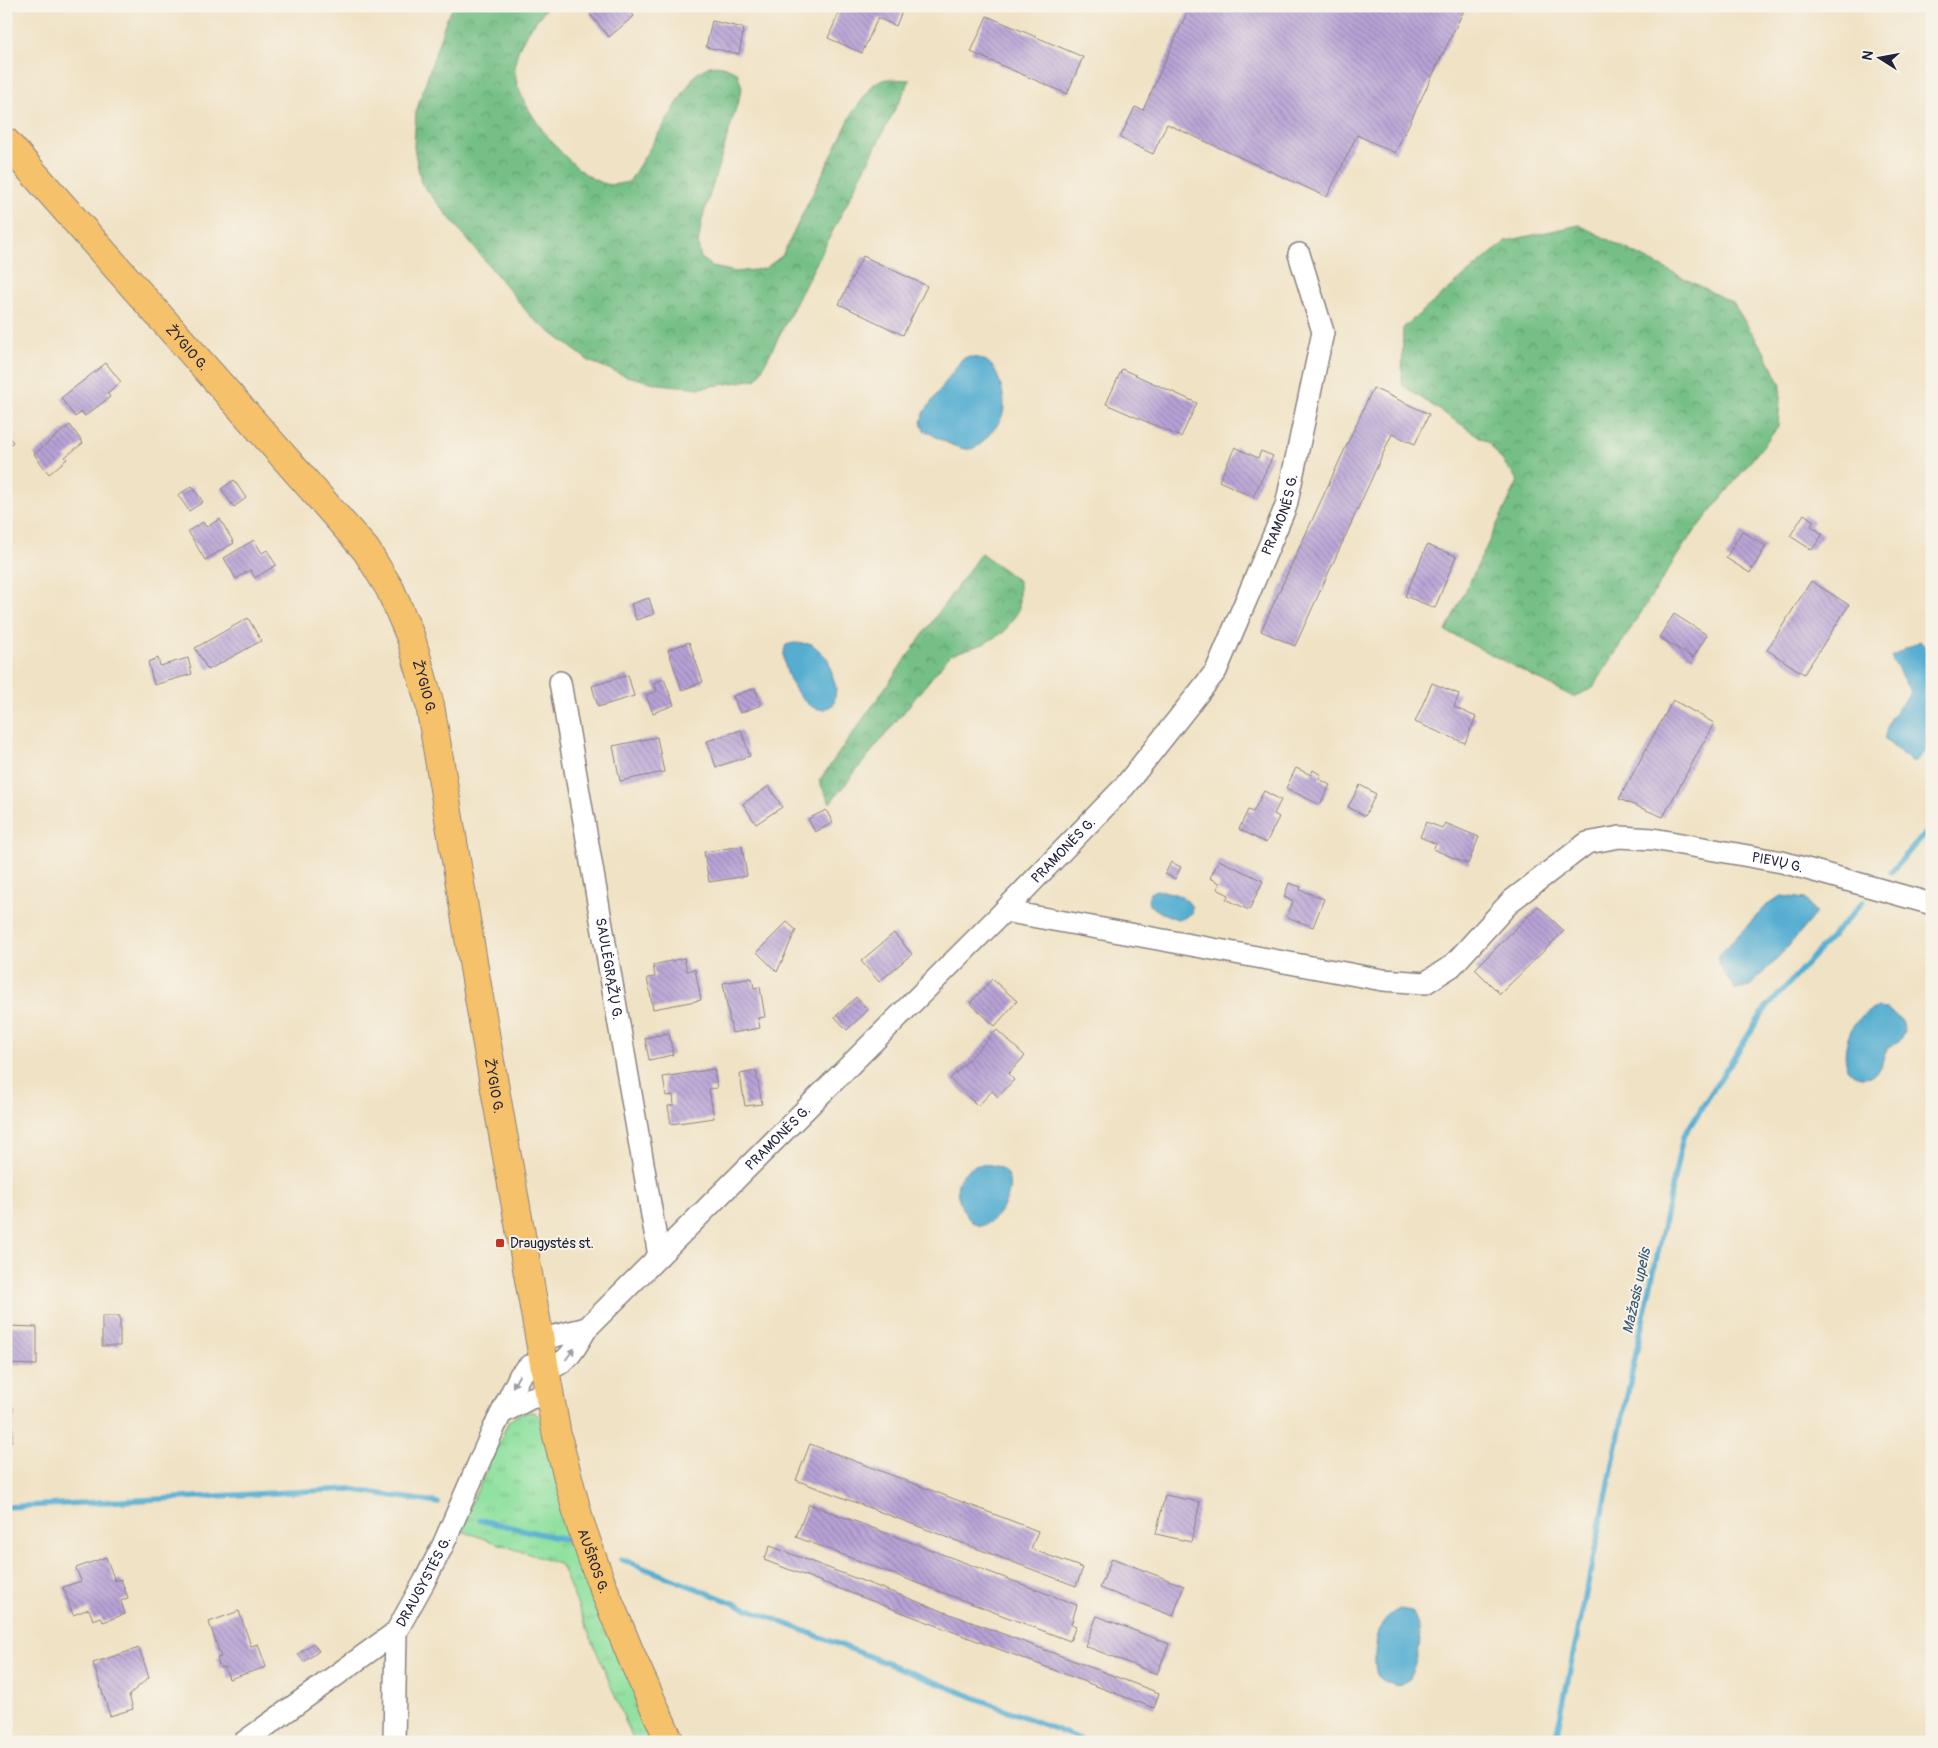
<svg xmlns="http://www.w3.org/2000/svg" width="1938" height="1748" viewBox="0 0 1938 1748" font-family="Pangolin,sans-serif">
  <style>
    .grass { fill: url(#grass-tufts); stroke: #5a826e }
    .forest { fill: url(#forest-crowns); stroke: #4b7060 }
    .water { fill: #54aed2; stroke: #3b6886 }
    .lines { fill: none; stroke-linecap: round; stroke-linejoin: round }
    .stream { stroke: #54aed2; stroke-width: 5.5 }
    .building { fill: url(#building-back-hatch) }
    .street-casing { stroke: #898280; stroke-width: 24 }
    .primary-casing { stroke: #898280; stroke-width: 30 }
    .street { stroke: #fff; stroke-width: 21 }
    .primary { stroke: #f5c16b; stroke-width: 28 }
    .oneway { fill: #9c9ca7 }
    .poi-dot { fill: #c8321e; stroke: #f7f3e8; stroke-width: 2 }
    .labels { text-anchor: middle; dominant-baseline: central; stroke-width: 4; stroke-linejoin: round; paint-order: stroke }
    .street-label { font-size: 14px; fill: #22223b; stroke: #f7f3e8 }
    .poi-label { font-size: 14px; fill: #22223b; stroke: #f7f3e8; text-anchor: start }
    .water-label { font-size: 15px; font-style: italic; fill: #365a77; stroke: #f7f3e8 }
  </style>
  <defs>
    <pattern id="grass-tufts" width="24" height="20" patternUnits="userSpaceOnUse" patternTransform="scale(1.25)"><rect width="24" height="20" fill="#91e1a0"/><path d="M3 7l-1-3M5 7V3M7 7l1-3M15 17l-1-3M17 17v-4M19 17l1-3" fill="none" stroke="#7dc18b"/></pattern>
    <pattern id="forest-crowns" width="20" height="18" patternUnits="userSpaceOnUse" patternTransform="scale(1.25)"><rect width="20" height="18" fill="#74bf86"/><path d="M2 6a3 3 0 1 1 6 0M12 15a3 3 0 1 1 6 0" fill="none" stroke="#5f9b6f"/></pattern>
    <pattern id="building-back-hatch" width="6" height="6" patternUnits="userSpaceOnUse" patternTransform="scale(1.25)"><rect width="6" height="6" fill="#b7a2d6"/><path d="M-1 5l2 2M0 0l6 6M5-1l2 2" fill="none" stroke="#9484af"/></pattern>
  </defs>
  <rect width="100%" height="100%" fill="#f7f3e8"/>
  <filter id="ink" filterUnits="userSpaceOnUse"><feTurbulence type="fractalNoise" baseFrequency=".02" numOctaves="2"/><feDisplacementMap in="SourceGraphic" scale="10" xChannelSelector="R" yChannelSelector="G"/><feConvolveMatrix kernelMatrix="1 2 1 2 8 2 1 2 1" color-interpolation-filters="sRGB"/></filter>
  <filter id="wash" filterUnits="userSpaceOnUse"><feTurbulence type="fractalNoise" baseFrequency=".0096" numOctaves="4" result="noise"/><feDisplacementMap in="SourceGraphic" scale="20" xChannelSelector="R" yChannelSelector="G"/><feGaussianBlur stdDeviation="1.12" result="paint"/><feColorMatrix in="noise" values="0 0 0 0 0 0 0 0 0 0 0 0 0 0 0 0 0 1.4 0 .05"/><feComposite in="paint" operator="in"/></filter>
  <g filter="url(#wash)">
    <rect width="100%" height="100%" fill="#f0e2c4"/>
    <path class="grass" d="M529 1412H534L542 1419 655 1742H634L561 1565 459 1530 509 1421 518 1415Z"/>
    <path class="forest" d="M454 6H548C532 26 513 46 515 73 517 106 573 177 606 184 612 186 622 183 629 182L694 76C711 62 718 63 737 72L742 88 702 220 698 245 701 258 712 267 736 272 764 269 782 256 853 112 874 84 886 79 910 80 757 379 700 388 659 384 626 376 589 361 532 318 421 183 414 147 416 112 446 20Z
      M1579 225 1733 303 1765 353 1781 385 1778 427 1684 545 1593 688 1573 697 1446 631 1518 481 1489 443 1402 385 1403 328 1506 241Z
      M981 553 1019 581V610L1004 632 983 644 950 655 830 803 819 781Z"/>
    <path class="water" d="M967 357C975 357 987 359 992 366 999 375 1007 401 1003 413 1001 422 994 429 988 436 982 443 976 450 966 449 951 447 937 437 924 430L921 422 925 411 962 359Z
      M1920 641 1932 655V745L1913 763 1884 739 1890 718 1911 693 1891 657Z
      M794 643 812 644 828 659 836 688 834 704 824 710C819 709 813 708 809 705 794 694 778 662 786 645Z
      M1156 890C1170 892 1185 895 1192 907L1191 914 1180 920 1162 913 1149 905 1148 899 1150 893Z
      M1782 896 1805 899 1816 913 1787 948 1750 986 1735 989 1719 965V955L1770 902Z
      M1876 1008 1887 1009 1899 1018 1903 1023 1904 1031 1900 1040 1888 1048 1884 1056 1881 1067 1872 1076C1869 1076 1864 1077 1861 1077 1837 1073 1845 1037 1855 1024 1860 1017 1868 1011 1876 1008Z
      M978 1165C1031 1159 1007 1221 980 1226 972 1224 967 1217 963 1210 953 1189 955 1174 978 1165Z
      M1400 1609 1412 1611C1426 1636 1419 1656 1408 1680L1397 1686C1392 1684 1383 1682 1379 1678 1371 1668 1376 1634 1382 1624 1386 1617 1393 1612 1400 1609Z"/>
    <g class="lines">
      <path class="stream" d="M1891 872 1932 826
        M6 1507 349 1489 438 1503
        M480 1520 567 1540
        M621 1559 1088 1742
        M1555 1742 1640 1334 1683 1137 1763 1012 1863 902"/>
    </g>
    <g id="blocks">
      <path class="building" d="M599 6H626L634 16 609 37 590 14Z
        M850 6H904L896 26 878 18 862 53 828 38 841 8 848 11Z
        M1190 6H1466L1395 153 1357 135 1327 197 1167 124 1153 154 1120 138 1135 107 1143 110Z
        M987 16 1083 57 1067 94 971 52Z
        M712 21 744 28 739 54 706 47Z
        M863 256 927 286 903 335 839 304Z
        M106 363 121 382 107 393 110 397 85 416 82 412 75 417 61 398Z
        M1122 369 1197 403 1181 437 1106 404Z
        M1373 388 1429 414 1415 444 1392 434 1295 646 1261 631Z
        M70 425 83 443 65 457 67 459 49 474 34 454Z
        M6 434 13 442 6 448Z
        M1235 447 1258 458 1261 451 1273 456 1253 497 1219 481Z
        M234 480 246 498 234 507 221 489Z
        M192 486 203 502 189 511 178 495Z
        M1804 514 1814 521 1811 526 1823 534 1812 550 1790 536Z
        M220 519 234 543 205 560 188 531 203 522 206 527Z
        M1742 531 1766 546 1750 573 1726 558Z
        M254 540 262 553 267 550 276 565 255 578 250 570 236 579 224 558Z
        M1427 545 1456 556 1435 608 1405 596Z
        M1811 581 1849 605 1804 674 1767 650Z
        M649 598 654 614 636 620 631 604Z
        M1674 614 1707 635 1693 658 1659 637Z
        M248 618 261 641 208 670 195 648Z
        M689 642 703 682 682 690 668 650Z
        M158 658 160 666 188 658 192 674 154 685 148 662Z
        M628 675 634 696 598 707 592 686Z
        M664 679 674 705 653 713 646 695 657 691 654 683Z
        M1432 683 1459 694 1454 707 1476 717 1465 743 1415 722Z
        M755 688 761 705 740 713 733 696Z
        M1673 700 1714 723 1663 817 1619 799Z
        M741 730 750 756 716 767 707 741Z
        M657 737 664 772 620 781 613 746Z
        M1296 768 1311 775 1313 770 1321 775 1319 779 1330 785 1320 805 1286 788Z
        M1360 785 1376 794 1365 816 1348 807Z
        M769 786 782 807 756 824 743 804Z
        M1264 791 1281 800 1274 814 1279 817 1266 843 1239 829 1248 810 1253 812Z
        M826 810 833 823 815 832 808 819Z
        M1426 822 1442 828 1445 823 1479 837 1468 864 1433 849 1436 844 1420 837Z
        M742 846 747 876 709 882 704 852Z
        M1219 860 1263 881 1249 910 1226 899 1229 895 1217 889 1220 883 1210 878Z
        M1171 862 1181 867 1175 879 1165 874Z
        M1289 883 1301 887 1300 890 1324 899 1313 927 1287 917 1293 901 1284 897Z
        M1538 906 1564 931 1500 994 1475 969Z
        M787 922 796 930 777 972 757 952Z
        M894 933 912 954 879 982 861 961Z
        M684 958 687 971 695 969 701 1000 653 1009 647 978 655 977 653 965Z
        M752 978 754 988 760 987 765 1017 758 1018 760 1028 732 1033 723 983Z
        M992 979 1017 1001 995 1026 970 1003Z
        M856 997 868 1010 847 1030 835 1017Z
        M997 1030 1025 1056 1008 1074 1014 1080 998 1097 992 1091 978 1106 950 1079Z
        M669 1033 673 1055 649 1060 645 1038Z
        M714 1069 717 1088 709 1089 714 1118 671 1124 668 1106 674 1105 673 1095 666 1096 663 1077Z
        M756 1071 762 1104 745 1106 740 1074Z
        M102 1316H120V1346H102Z
        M6 1326 37 1327V1365L6 1364Z
        M6 1406 13 1407 12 1441H6Z
        M810 1444 1038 1531 1031 1549 1083 1568 1076 1586 796 1480Z
        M1165 1495 1200 1502 1191 1542 1156 1534Z
        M809 1504 1077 1605 1071 1624 1076 1626 1070 1641 796 1537Z
        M770 1546 1159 1693 1154 1708 764 1560Z
        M106 1557 115 1581 121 1579 128 1598 121 1601 125 1614 103 1622 101 1617 93 1620 89 1609 73 1615 63 1587 81 1581 76 1568Z
        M1112 1558 1184 1586 1173 1616 1100 1588Z
        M239 1611 251 1646 258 1644 266 1667 229 1679 225 1667 220 1668 217 1658 221 1657 209 1622Z
        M1097 1616 1169 1644 1157 1674 1085 1646Z
        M313 1643 319 1651 304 1662 298 1654Z
        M139 1648 149 1677 129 1695 133 1709 110 1716 93 1663Z"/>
    </g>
  </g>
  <g filter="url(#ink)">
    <use href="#blocks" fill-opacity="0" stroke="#898280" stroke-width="1"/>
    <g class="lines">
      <g class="street-casing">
        <g id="street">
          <path id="s1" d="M560 682 659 1256"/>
          <path id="s2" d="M1004 911 1383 980 1425 983 1452 966 1511 901 1587 843 1620 837 1653 839 1782 862 1932 904"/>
          <path d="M539 1340 587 1328"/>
          <path id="s3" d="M545 1370C569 1364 575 1348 587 1328L1004 911 1124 787 1216 671 1286 506 1323 332 1299 254"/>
          <path d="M502 1413 531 1398 549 1394"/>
          <path id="s4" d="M244 1742 396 1632 424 1582 443 1545 494 1428 520 1375 529 1366 543 1362"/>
          <path d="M394 1742 396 1632"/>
        </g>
      </g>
      <g class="primary-casing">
        <g id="primary">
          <path id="s5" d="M6 142 366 550 390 589 411 638 430 705 486 1039 557 1436 580 1523 600 1580 633 1660 670 1742"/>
        </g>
      </g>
      <use href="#street" class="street"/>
      <use href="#primary" class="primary"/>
    </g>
    <defs><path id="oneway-solid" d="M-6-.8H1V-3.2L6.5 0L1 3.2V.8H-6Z" transform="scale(1.25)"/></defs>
    <g class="oneway">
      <use href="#oneway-solid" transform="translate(570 1354) rotate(-53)"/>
      <use href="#oneway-solid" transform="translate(516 1381) rotate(119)"/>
    </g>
  </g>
  <rect class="poi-dot" x="495" y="1238" width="10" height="10" rx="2.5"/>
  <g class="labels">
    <g class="street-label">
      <text stroke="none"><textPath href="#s5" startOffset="274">ŽYGIO G.</textPath></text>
      <text stroke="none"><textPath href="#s3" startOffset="1141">PRAMONĖS G.</textPath></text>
      <text stroke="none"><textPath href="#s5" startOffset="694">ŽYGIO G.</textPath></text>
      <text stroke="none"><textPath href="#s3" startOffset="736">PRAMONĖS G.</textPath></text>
      <text stroke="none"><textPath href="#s2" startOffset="836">PIEVŲ G.</textPath></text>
      <text stroke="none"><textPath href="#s1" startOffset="291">SAULĖGRĄŽŲ G.</textPath></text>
      <text stroke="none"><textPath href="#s5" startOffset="1099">ŽYGIO G.</textPath></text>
      <text stroke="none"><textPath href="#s3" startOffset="331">PRAMONĖS G.</textPath></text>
      <text stroke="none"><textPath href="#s5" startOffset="1585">AUŠROS G.</textPath></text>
      <text stroke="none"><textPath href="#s4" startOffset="245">DRAUGYSTĖS G.</textPath></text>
    </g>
    <g class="poi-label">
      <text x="510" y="1243">Draugystės st.</text>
    </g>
    <g class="water-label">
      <text transform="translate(1637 1291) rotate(-78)">Mažasis upelis</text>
    </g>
  </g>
  <rect width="1938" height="1748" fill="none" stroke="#f7f3e8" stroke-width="25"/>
  <g transform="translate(1880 58) rotate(281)" stroke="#f7f3e8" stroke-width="4" paint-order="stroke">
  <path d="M0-4L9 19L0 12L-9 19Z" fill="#22223b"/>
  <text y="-8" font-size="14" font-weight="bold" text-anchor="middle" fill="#22223b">N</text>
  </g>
</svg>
